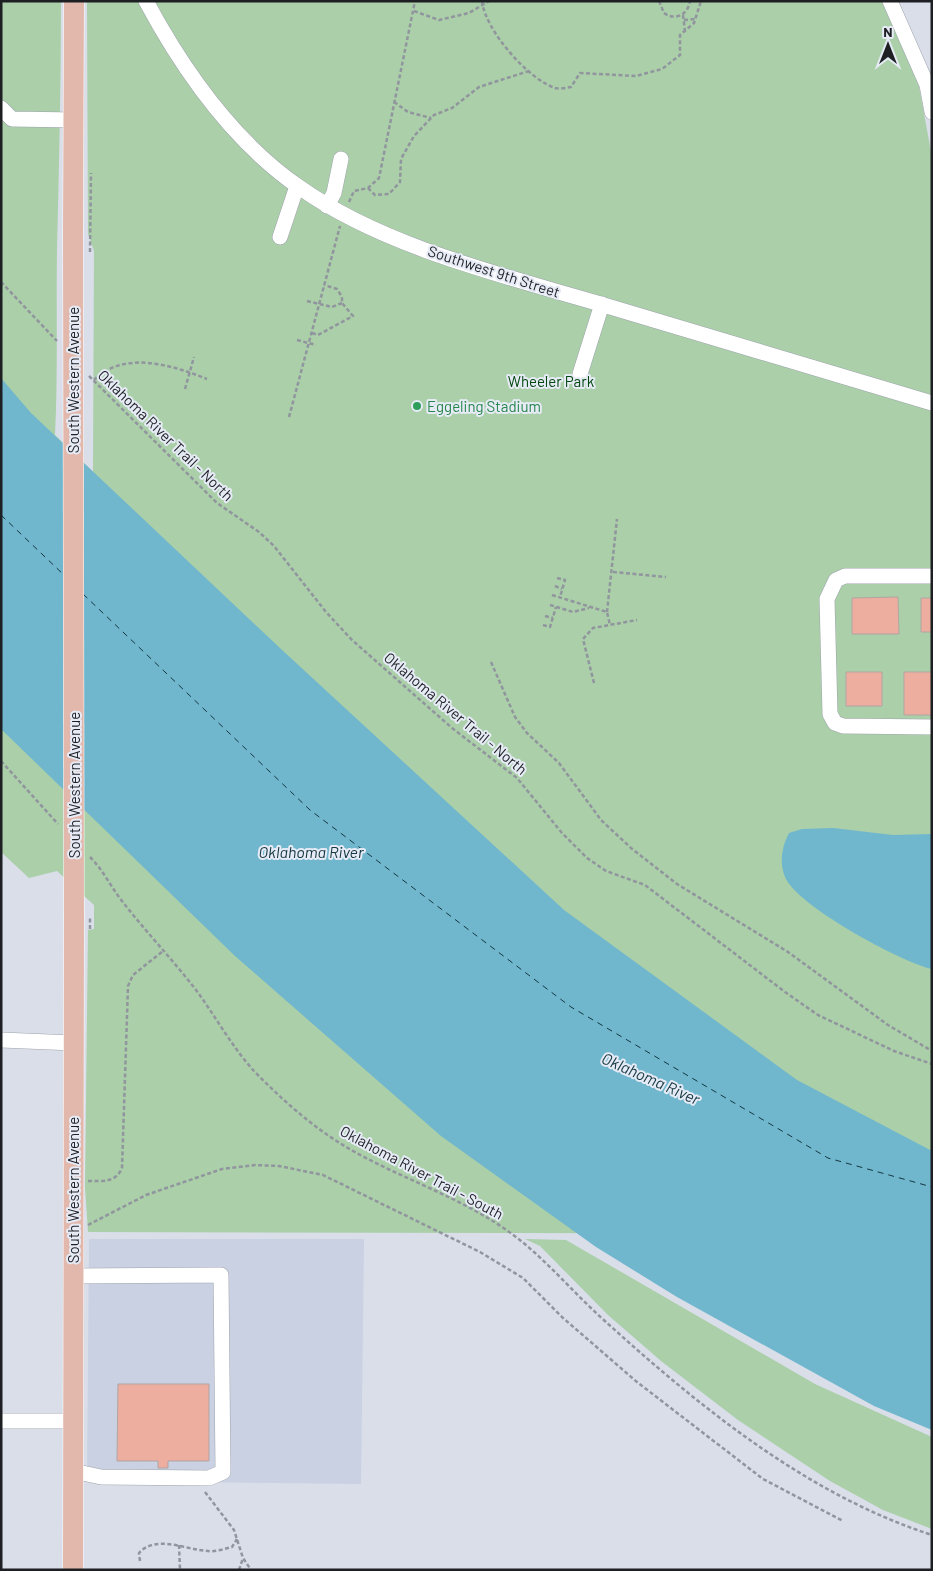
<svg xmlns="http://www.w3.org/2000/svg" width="933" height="1571" viewBox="0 0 933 1571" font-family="Barlow,sans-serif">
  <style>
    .built { fill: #c9d1e2 }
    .green { fill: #aacfa9 }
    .water { fill: #70b7ce }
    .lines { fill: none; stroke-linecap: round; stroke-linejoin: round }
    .ferry { stroke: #143741; stroke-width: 1; stroke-dasharray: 6 5; stroke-linecap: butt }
    .building { fill: #eeae9f; stroke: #b1a5a2 }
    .minor-casing { stroke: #9ea3ac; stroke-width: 16 }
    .major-casing { stroke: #fff; stroke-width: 21 }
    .path { stroke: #91959d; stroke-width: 2.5; stroke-dasharray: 4 2.5; stroke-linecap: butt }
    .minor { stroke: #fff; stroke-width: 15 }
    .major { stroke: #e2b8ac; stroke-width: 20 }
    .major-bridge-casing { stroke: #fff; stroke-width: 21; stroke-linecap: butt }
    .path-bridge { stroke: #91959d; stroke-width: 2.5; stroke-dasharray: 4 2.5; stroke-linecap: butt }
    .major-bridge { stroke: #e2b8ac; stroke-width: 20 }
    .leisure-dot { fill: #2e9e5b; stroke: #e6ebf6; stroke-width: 2 }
    .labels { text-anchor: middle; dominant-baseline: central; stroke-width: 4; stroke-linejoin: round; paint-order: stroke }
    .street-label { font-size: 15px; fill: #1d1f23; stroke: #e6ebf6 }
    .park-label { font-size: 15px; fill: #02470d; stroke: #e6ebf6 }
    .leisure-label { font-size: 15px; fill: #27864d; stroke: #e6ebf6; text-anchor: start }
    .water-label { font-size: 16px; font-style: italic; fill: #143741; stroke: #e6ebf6 }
  </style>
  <rect width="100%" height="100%" fill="#d9dee9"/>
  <path class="built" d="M89 1239H364L361 1484 87 1481Z"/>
  <path class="green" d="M1 1H61C61 84 59 166 57 249 56 311 58 373 55 435L93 472 94 251 88 234 87 1H882L918 81 932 157V1234L88 1232 85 1187 88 930 94 929V905L57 871 29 878 1 852Z
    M525 1239 566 1240 815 1384 932 1437V1529L883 1510 830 1481 738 1420 661 1361 608 1315 540 1246Z"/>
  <path class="water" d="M1 378 31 413 281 649 564 910 797 1080 932 1151V1430L874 1406 677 1297 596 1247 441 1136 235 956 1 729Z
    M833 828 893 835 932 834V969C901 962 797 906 785 877 779 863 782 846 789 833L802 829Z"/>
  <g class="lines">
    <path class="ferry" d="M1 515 64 575
      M83 594 310 810 571 1007 828 1158 932 1187"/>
  </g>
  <path class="building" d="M898 597 899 634H852V598Z
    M921 598H932V632H921Z
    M846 672H882V706H846Z
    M904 672H932V715H904Z
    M118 1384H209V1461H168V1468H158V1461H117Z"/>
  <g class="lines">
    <g class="minor-casing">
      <path id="minor" d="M146 1C183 70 234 142 299 187 382 246 501 275 597 303 709 336 821 369 932 403
        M890 1 927 85 932 112
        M1 108 12 119 74 120
        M327 206 334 193 341 159
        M280 237 297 186
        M580 374 602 304
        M932 576H845L836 580 827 599 830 714 835 723 843 726 932 727
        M1 1040 74 1043
        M1 1421H73
        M73 1471 101 1477 209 1478 223 1472 221 1275 73 1276"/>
    </g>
    <g class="major-casing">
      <path id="major" d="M73 230 74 1
        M73 1570 74 915"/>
    </g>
    <path class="path" d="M482 1C485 30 528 79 555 88 560 89 566 88 571 87L580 73 636 76 662 69 680 55V35L694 23 701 1
      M659 1 664 13C675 21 688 15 690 1
      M414 11 439 20 469 13 489 1
      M683 15 685 31
      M684 20 695 19
      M394 102 408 112 431 118
      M368 188 375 195 389 194 400 182 401 159 414 136 434 115 452 108 479 87 529 71
      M349 202 354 191 368 188 379 178 415 1
      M90 252 91 173
      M1 282 57 341
      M307 301 332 307 342 303
      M312 333 318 335 353 316 342 303V297L337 289 324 285
      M297 340 316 345
      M89 376 217 503 259 532 274 546 326 612 352 640 452 728 517 778 562 833 587 858 606 871 645 885 658 895 785 992 818 1015 894 1051 932 1064
      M94 380C124 350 172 365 207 379
      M185 389 194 357
      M289 417 340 226
      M613 572 666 577
      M557 578 565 580 560 597
      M555 586 562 589
      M552 595 607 612 610 625
      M550 605 573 612 589 608
      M607 612 617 519
      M545 616 553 618
      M543 625 550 627 556 607
      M491 662 515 717 527 733 559 763 601 820 631 848 677 884 788 952 888 1025 932 1051
      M594 683 583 639 593 628 637 620
      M1 761 58 824
      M90 857C103 870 111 887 122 901 146 932 173 960 196 990 216 1017 232 1047 254 1071 283 1101 316 1130 353 1151 403 1179 457 1196 505 1229 543 1255 572 1292 606 1322 701 1408 808 1495 932 1535
      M88 1181C102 1181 116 1183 122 1168L128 986 133 975 163 951
      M88 1225 146 1195 222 1169 255 1165 279 1166 323 1175 480 1252 523 1278 563 1318 637 1382 763 1479 843 1521
      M205 1492 234 1530 243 1558 251 1570
      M179 1545 180 1570
      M140 1561 139 1553C156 1534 186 1550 208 1551 215 1552 224 1549 232 1547L237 1539
      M239 1570 243 1558"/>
    <use href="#minor" class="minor"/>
    <use href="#major" class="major"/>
    <g class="major-bridge-casing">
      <path id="major-bridge" d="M73 230 74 915"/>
    </g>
    <path class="path-bridge" d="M90 929V918"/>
    <use href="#major-bridge" class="major-bridge"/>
  </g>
  <circle class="leisure-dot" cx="417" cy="406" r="5"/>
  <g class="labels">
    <g class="street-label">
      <text transform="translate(494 271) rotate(18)">Southwest 9th Street</text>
      <text transform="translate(73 380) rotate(-90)">South Western Avenue</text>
      <text transform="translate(166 435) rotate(44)">Oklahoma River Trail - North</text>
      <text transform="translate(456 713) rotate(40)">Oklahoma River Trail - North</text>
      <text transform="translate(74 785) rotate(-90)">South Western Avenue</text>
      <text transform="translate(422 1172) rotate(28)">Oklahoma River Trail - South</text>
      <text transform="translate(73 1190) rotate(-90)">South Western Avenue</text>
    </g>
    <g class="park-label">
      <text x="551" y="381">Wheeler Park</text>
    </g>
    <g class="leisure-label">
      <text x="427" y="406">Eggeling Stadium</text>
    </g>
    <g class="water-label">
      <text x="311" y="851">Oklahoma River</text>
      <text transform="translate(651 1078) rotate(24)">Oklahoma River</text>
    </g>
  </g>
  <rect width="933" height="1571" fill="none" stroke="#1d1f23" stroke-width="5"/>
  <g transform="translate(888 45)" stroke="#e6ebf6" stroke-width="4" paint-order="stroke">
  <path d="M0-4L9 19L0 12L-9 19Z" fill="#1d1f23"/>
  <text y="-8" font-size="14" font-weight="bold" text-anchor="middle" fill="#1d1f23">N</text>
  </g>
</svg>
